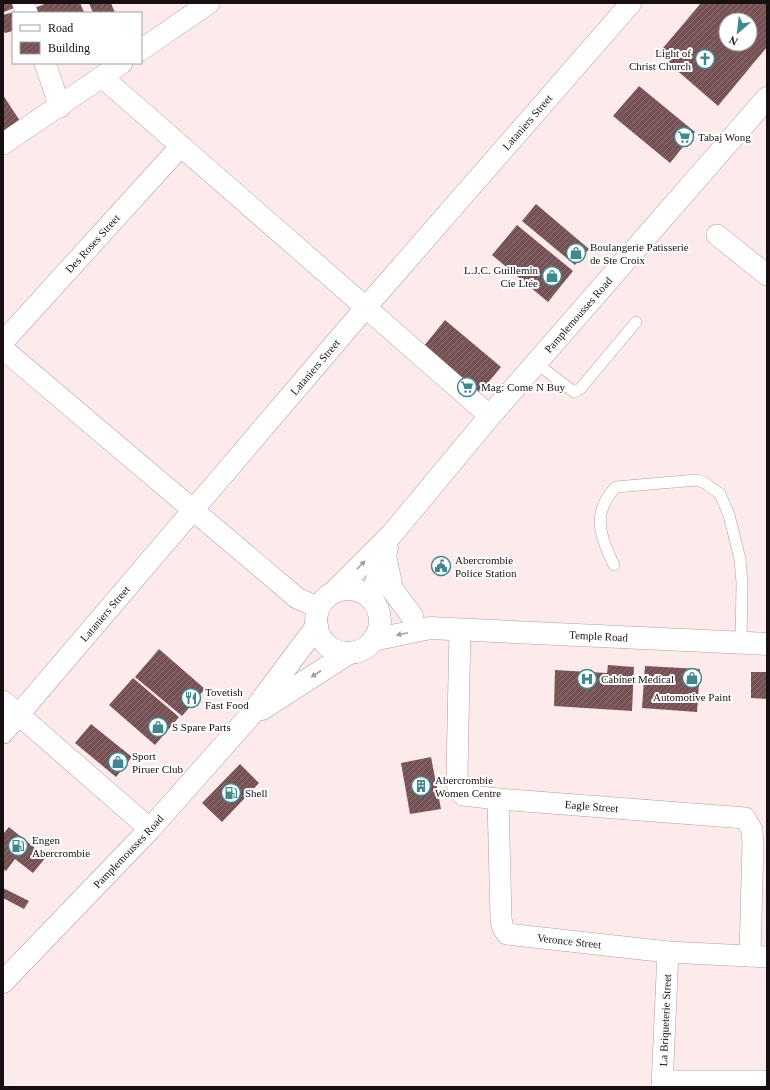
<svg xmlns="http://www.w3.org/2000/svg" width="770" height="1090" viewBox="0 0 770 1090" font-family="Georgia,serif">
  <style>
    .building { fill: url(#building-hatch); fill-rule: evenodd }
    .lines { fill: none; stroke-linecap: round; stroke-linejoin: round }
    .lane-casing { stroke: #b39d9e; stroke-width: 12 }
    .street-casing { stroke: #b39d9e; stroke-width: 22 }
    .secondary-casing { stroke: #b39d9e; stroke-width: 23 }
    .primary-casing { stroke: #b39d9e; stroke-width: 23 }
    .lane { stroke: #fff; stroke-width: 11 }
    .street { stroke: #fff; stroke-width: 21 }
    .secondary { stroke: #fff; stroke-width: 22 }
    .primary { stroke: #fff; stroke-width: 22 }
    .oneway { fill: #a39f9f }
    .labels { text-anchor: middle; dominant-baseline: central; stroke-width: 4; stroke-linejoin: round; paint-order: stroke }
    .poi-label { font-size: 11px; fill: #181010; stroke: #fff; text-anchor: start }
    .street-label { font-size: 11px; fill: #181010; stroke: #fff }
  </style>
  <defs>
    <pattern id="building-hatch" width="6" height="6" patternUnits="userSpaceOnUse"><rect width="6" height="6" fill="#775255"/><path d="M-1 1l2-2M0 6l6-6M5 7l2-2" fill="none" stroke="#886b6e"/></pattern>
  </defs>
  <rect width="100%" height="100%" fill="#fdeaea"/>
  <path class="building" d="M3 3H18L19 6 4 12Z
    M47 3H80L84 12 33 13 32 9Z
    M89 3H111L115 13H93Z
    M701 3H767V47L718 106 658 54ZM726 20H750V44H726Z
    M21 10 22 13H13V31L5 33 3 30V15Z
    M639 86 695 132 670 163 613 116Z
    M3 95 20 121 3 132Z
    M536 204 589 249 575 265 522 221Z
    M517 225 573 271 548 302 492 255Z
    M445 320 501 367 476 397 420 351Z
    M159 649 205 689 182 716 135 677Z
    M608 665 634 667 632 711 554 706 555 670 607 673Z
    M645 666 700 669 697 712 642 708Z
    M751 672H767V699L751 698Z
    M133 678 179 717 155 745 109 705Z
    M91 724 132 757 116 777 75 743Z
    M431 757 441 809 410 814 401 763Z
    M240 764 259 783 222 822 202 803Z
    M9 827 46 857 33 873 15 859 6 871 3 869V834Z
    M3 888 29 901 24 909 3 898Z"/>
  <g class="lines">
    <g class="lane-casing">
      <path id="lane" d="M536 363 574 392 580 389 636 322
        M614 565C600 537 591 512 616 487L697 480 705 483 720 494 729 515 740 559 742 583 741 643"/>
    </g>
    <g class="street-casing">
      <g id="street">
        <path d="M23 3 27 13"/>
        <path d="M141 50 209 3"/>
        <path d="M45 63 60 107"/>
        <path d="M102 77 490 416"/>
        <path d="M3 144 122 63"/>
        <path d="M717 235 767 275"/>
        <path id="s1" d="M3 342 181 146"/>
        <path d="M3 349 297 598 319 608"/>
        <path id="s2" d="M460 630 457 773C458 780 455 790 463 795L498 799 745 818 752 830 753 843 750 956"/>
        <path d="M3 701 150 829"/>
        <path id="s3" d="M3 733 367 306 631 3"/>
        <path id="s4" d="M498 799 501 919 503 928 507 934 668 952 767 957"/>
        <path d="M663 1081H767"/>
        <path id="s5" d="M662 1087 668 952"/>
      </g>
    </g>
    <g class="secondary-casing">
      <g id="secondary">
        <path id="s6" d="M333 593 392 534 490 416 767 98"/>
        <path d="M371 598 387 548"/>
      </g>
    </g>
    <g class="primary-casing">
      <g id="primary">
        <path d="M385 555 392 589 412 616"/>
        <circle cx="348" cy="621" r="32"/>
        <path id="s7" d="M373 640 430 628 767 644"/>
        <path d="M262 709 349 653"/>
        <path id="s8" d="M3 982 150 829 249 717 317 626"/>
      </g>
    </g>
    <use href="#lane" class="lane"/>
    <use href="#street" class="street"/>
    <use href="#secondary" class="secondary"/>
    <use href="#primary" class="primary"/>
  </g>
  <defs><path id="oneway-solid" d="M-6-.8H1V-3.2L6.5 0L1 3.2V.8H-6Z"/></defs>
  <g class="oneway">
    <use href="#oneway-solid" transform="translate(361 565) rotate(-45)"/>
    <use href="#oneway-solid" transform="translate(402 634) rotate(168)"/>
    <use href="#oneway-solid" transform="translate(316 674) rotate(147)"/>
  </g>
  <defs>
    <g id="church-ring" transform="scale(1)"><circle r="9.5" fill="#fff" stroke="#408790" stroke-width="1.5"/><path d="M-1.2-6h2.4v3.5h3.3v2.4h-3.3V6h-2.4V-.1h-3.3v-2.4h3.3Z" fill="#408790"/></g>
    <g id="supermarket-ring" transform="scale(1)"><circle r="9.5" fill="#fff" stroke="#408790" stroke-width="1.5"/><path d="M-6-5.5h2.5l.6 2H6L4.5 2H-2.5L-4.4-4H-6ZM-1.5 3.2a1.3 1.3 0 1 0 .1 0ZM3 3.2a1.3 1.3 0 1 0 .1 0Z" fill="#408790"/></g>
    <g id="shop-ring" transform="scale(1)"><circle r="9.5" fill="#fff" stroke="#408790" stroke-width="1.5"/><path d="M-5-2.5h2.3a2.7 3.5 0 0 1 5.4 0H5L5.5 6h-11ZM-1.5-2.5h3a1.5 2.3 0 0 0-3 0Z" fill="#408790"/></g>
    <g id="civic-ring" transform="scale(1)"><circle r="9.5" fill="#fff" stroke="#408790" stroke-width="1.5"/><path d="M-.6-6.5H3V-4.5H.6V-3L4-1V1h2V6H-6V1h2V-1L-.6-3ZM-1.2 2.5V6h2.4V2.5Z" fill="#408790"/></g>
    <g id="hospital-ring" transform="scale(1)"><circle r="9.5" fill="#fff" stroke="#408790" stroke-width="1.5"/><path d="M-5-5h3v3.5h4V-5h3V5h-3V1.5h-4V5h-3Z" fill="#408790"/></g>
    <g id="restaurant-ring" transform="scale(1)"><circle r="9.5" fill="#fff" stroke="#408790" stroke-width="1.5"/><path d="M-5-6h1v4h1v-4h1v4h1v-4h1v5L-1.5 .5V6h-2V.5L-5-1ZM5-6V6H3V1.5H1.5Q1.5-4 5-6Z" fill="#408790"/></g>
    <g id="building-ring" transform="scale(1)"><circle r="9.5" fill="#fff" stroke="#408790" stroke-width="1.5"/><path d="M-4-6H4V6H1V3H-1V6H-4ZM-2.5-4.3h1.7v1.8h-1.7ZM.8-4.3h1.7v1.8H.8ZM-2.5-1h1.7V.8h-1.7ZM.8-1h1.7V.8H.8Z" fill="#408790"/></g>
    <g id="fuel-ring" transform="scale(1)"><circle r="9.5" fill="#fff" stroke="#408790" stroke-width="1.5"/><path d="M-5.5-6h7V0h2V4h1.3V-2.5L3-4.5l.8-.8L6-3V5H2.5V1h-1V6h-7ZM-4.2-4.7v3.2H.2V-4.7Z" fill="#408790"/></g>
  </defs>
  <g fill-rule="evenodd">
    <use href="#church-ring" x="705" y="59"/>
    <use href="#supermarket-ring" x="684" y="137"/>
    <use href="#shop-ring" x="576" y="253"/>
    <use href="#shop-ring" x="552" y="276"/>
    <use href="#supermarket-ring" x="467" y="387"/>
    <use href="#civic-ring" x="441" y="566"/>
    <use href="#shop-ring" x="692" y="678"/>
    <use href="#hospital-ring" x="587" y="679"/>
    <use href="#restaurant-ring" x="191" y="698"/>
    <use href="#shop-ring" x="158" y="727"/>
    <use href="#shop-ring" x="118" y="762"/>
    <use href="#building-ring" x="421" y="786"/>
    <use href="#fuel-ring" x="231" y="793"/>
    <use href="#fuel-ring" x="18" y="846"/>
  </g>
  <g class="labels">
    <g class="poi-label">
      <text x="691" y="53" text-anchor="end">Light of<tspan x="691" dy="13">Christ Church</tspan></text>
      <text x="698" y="137">Tabaj Wong</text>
      <text x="590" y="247">Boulangerie Patisserie<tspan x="590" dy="13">de Ste Croix</tspan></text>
      <text x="538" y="270" text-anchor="end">L.J.C. Guillemin<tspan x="538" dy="13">Cie Ltée</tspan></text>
      <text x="481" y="387">Mag: Come N Buy</text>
      <text x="455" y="560">Abercrombie<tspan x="455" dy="13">Police Station</tspan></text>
      <text x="601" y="679">Cabinet Medical</text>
      <text x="205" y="692">Tovetish<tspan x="205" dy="13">Fast Food</tspan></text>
      <text x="692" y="697" text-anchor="middle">Automotive Paint</text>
      <text x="172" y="727">S Spare Parts</text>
      <text x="132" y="756">Sport<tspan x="132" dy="13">Piruer Club</tspan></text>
      <text x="435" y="780">Abercrombie<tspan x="435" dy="13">Women Centre</tspan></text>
      <text x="245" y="793">Shell</text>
      <text x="32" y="840">Engen<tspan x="32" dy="13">Abercrombie</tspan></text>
    </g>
    <g class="street-label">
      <text stroke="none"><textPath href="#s3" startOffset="805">Lataniers Street</textPath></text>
      <text stroke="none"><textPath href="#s1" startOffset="133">Des Roses Street</textPath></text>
      <text stroke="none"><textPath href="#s6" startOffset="371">Pamplemousses Road</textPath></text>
      <text stroke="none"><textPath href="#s3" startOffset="481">Lataniers Street</textPath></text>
      <text stroke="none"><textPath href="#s3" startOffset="157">Lataniers Street</textPath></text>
      <text stroke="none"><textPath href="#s7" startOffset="227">Temple Road</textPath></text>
      <text stroke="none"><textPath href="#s2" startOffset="296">Eagle Street</textPath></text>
      <text stroke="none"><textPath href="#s8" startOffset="181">Pamplemousses Road</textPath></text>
      <text stroke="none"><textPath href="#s4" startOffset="199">Veronce Street</textPath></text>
      <text stroke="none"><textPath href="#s5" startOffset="67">La Briqueterie Street</textPath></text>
    </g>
  </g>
  <rect width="770" height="1090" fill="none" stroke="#181010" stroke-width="8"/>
  <rect x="12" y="12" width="130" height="52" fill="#ffffff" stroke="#a39f9f"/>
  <rect x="20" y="25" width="20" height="6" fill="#ffffff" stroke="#a39f9f"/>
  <text x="48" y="32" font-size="12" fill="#181010">Road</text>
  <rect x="20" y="42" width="20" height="12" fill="url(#building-hatch)" stroke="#a39f9f"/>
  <text x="48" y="52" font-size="12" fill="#181010">Building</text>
  <g transform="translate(738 32) rotate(208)"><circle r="19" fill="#ffffff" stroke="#a39f9f"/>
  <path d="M0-3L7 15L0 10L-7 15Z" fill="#408790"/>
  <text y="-6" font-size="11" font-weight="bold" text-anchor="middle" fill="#181010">N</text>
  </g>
</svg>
